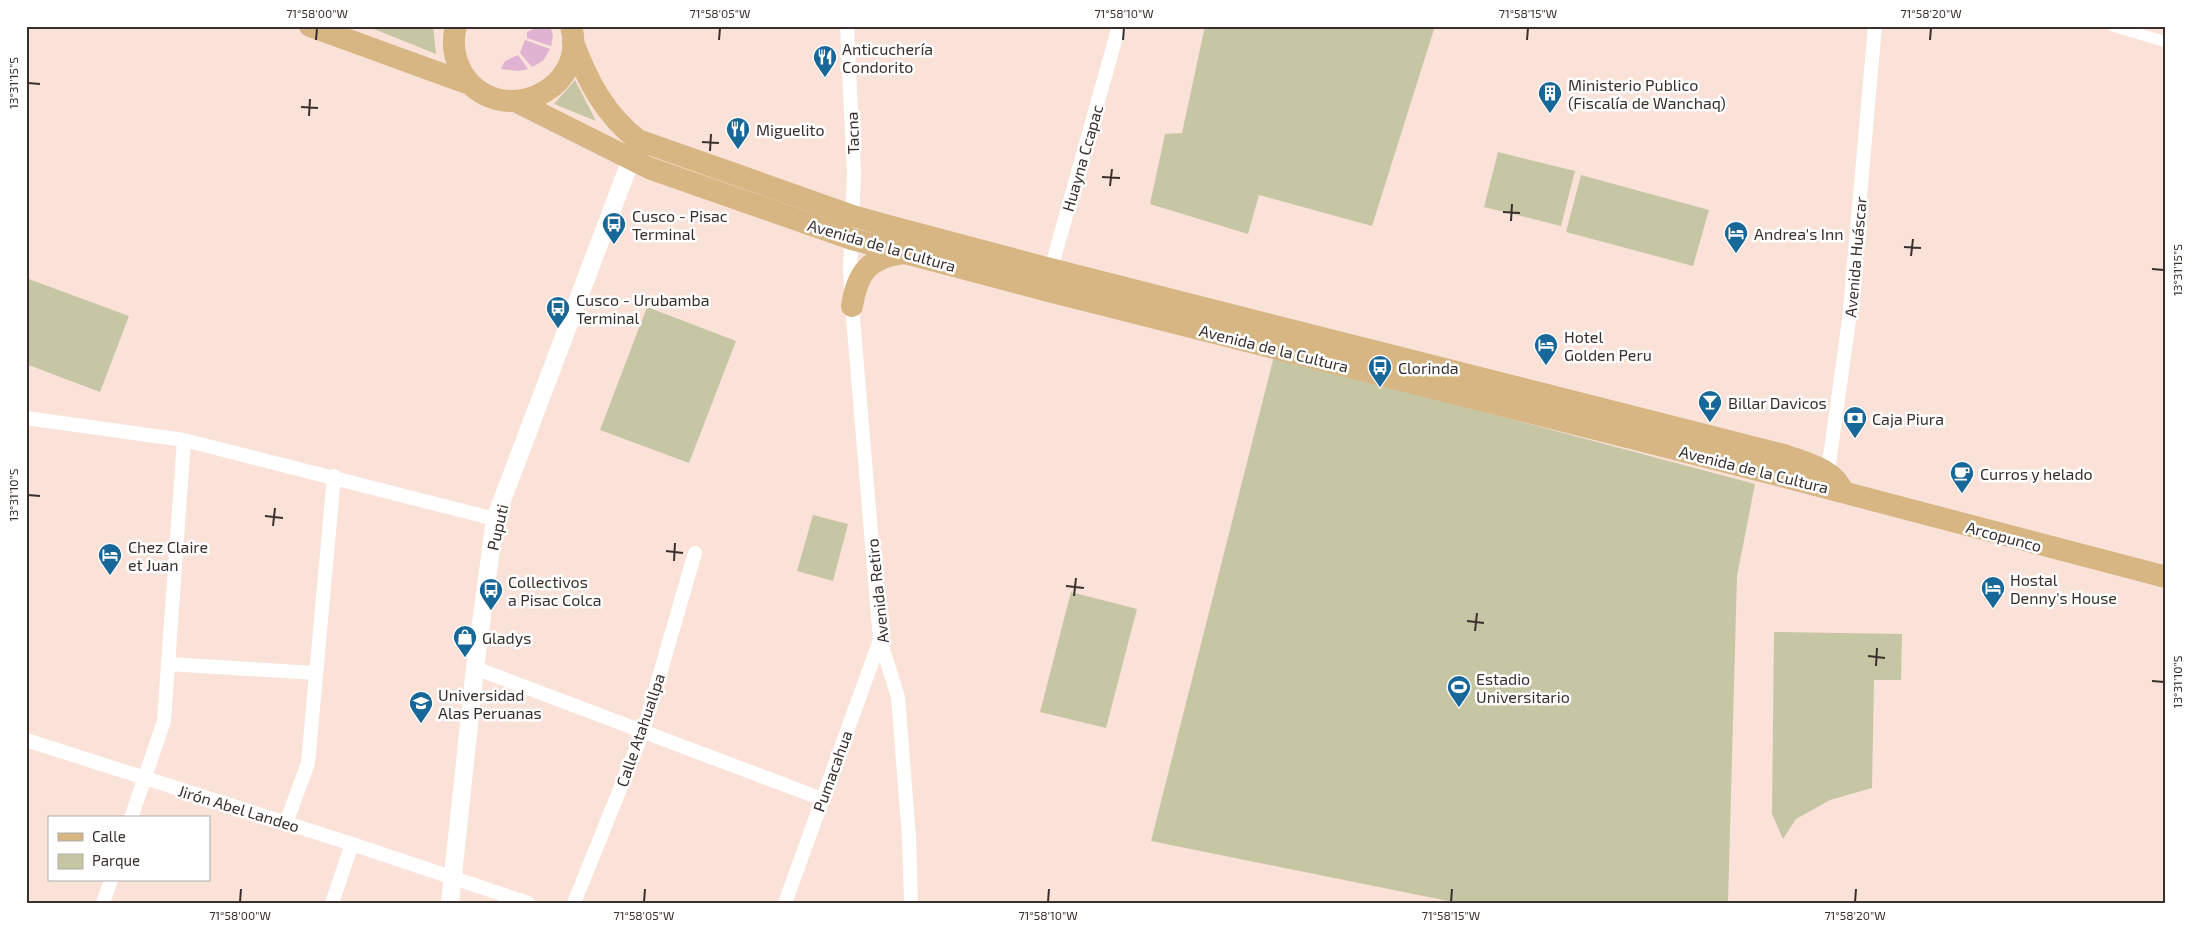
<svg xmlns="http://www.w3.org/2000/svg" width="2192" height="929" viewBox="0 0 2192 929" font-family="'Exo 2',sans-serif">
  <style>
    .green { fill: #c7c6a4 }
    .water { fill: #e0b3d2 }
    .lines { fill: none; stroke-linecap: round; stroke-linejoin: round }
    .pedestrian { stroke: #fff; stroke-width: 11 }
    .minor { stroke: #fff; stroke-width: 14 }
    .tertiary { stroke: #fff; stroke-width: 18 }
    .primary { stroke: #d7b683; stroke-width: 22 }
    .ticks { fill: none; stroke: #39302d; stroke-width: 2 }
    .labels { text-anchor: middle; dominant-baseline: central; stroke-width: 5; stroke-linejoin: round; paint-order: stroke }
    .poi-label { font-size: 16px; fill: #39302d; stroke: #fff; text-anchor: start }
    .street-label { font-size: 16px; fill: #39302d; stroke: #fff }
    .neatline { fill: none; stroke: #39302d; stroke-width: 2 }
    .ticks-label { font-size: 12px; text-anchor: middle; fill: #39302d }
  </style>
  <rect width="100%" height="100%" fill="#fae2d9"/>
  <path class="green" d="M433 26 436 54 369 27Z
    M1205 26H1435L1372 226 1259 195 1248 234 1150 204 1165 134 1182 133Z
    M575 80 596 121 554 104Z
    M1498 152 1575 171 1561 226 1484 207Z
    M1581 175 1709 210 1693 266 1566 232Z
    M26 278 129 316 100 392 26 364Z
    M647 307 736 341 689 463 600 430Z
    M1274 356 1755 484 1737 576 1728 903H1458L1151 841Z
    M813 515 848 524 833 581 797 571Z
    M1071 592 1137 609 1106 728 1040 712Z
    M1774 632 1902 634 1901 680H1874L1872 788 1830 800 1796 819 1783 839 1772 814Z"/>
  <path class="water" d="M540 26H550L553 35 551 46 527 38V32Z
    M525 40 550 49 543 61 532 67 520 53Z
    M518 55 528 69 518 71 501 69 505 61Z"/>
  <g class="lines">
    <path class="pedestrian" d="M2113 26 2166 42"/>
    <path class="minor" d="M847 26 854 175 850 270 852 306 880 640 898 697 909 837 911 903
      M1049 276 1119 26
      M26 418 184 440 495 519
      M1827 478 1849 320 1875 26
      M168 664 315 673
      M475 668 822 799
      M26 740 352 844 528 903
      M131 818 164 721 184 440
      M286 823 308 763 334 476
      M103 903 111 880
      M332 903 352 844
      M574 903 643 732 695 553
      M785 903 880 640"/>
    <path class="tertiary" d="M450 903 475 668 495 519 635 149"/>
    <path class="primary" d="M310 26 472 85
      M456 26C452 41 454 57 461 71 495 131 590 93 571 26
      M573 42C587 80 605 115 638 140L853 216 889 226 1050 269 1784 455C1805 463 1835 469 1843 492
      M515 101 649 168 852 239 1045 290 1762 471 2166 577
      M852 306C857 273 869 257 904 253"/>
  </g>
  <path class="ticks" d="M316 40 317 28M719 40 720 28M1123 40 1124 28M1527 40 1528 28M1930 40 1931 28M28 83 40 84M301 107 318 108M309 116 310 99M702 142 719 143M710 151 711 134M1102 177 1120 178M1110 186 1112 169M1503 212 1520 213M1511 221 1512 204M1904 247 1921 248M1911 256 1913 239M2152 269 2164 270M28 495 40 496M265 516 283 518M273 526 275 508M666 551 683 553M674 561 675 543M1066 586 1084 588M1074 596 1076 578M1467 621 1484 623M1475 631 1477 613M1868 656 1885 658M1876 666 1877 648M2152 681 2164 682M240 902 241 889M644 902 645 889M1048 902 1049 889M1451 902 1452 889M1855 902 1856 889"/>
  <defs>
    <g id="restaurant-pin" transform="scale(1.25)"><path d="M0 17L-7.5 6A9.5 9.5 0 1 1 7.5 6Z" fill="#176799" stroke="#fff"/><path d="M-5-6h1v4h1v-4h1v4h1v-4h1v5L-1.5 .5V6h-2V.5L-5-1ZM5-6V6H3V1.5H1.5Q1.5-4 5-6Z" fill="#fff"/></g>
    <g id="building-pin" transform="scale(1.25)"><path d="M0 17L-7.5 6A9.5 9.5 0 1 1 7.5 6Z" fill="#176799" stroke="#fff"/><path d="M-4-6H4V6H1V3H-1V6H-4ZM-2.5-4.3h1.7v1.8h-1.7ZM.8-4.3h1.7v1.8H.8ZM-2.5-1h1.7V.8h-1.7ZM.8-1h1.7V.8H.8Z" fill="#fff"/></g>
    <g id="bus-pin" transform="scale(1.25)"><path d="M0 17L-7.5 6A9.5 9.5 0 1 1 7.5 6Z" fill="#176799" stroke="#fff"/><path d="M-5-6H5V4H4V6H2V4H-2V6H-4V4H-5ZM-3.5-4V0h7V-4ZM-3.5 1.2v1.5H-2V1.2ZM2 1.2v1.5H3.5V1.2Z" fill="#fff"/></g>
    <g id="hotel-pin" transform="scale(1.25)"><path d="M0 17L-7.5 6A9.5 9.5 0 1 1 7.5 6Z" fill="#176799" stroke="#fff"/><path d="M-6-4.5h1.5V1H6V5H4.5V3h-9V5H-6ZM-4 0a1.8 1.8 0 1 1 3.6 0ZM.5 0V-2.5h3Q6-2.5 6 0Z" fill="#fff"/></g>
    <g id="bar-pin" transform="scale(1.25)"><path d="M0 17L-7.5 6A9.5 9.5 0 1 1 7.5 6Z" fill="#176799" stroke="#fff"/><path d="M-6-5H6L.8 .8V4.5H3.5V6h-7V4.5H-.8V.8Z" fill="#fff"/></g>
    <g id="bank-pin" transform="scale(1.25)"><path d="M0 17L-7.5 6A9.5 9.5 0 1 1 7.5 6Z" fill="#176799" stroke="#fff"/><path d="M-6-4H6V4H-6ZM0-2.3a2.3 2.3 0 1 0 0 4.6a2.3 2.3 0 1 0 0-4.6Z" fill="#fff"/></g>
    <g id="cafe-pin" transform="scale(1.25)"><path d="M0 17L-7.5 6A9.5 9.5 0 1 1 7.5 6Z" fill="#176799" stroke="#fff"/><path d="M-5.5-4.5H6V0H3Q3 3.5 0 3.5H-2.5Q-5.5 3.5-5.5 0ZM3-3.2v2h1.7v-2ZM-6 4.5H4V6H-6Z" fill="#fff"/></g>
    <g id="shop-pin" transform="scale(1.25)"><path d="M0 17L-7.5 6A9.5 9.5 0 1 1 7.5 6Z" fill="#176799" stroke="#fff"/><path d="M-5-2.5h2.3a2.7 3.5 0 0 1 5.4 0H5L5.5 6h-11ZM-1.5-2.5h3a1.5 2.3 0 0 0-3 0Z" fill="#fff"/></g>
    <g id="stadium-pin" transform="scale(1.25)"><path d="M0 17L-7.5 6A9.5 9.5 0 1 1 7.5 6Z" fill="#176799" stroke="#fff"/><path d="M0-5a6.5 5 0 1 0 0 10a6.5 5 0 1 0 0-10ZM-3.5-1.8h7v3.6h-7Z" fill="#fff"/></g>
    <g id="university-pin" transform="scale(1.25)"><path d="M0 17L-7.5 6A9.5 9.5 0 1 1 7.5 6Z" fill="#176799" stroke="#fff"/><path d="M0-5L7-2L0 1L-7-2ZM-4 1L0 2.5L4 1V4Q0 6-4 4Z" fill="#fff"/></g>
  </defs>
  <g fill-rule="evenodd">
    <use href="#restaurant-pin" x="825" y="57"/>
    <use href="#building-pin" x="1550" y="93"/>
    <use href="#restaurant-pin" x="738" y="129"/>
    <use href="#bus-pin" x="614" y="224"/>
    <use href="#hotel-pin" x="1736" y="233"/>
    <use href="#bus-pin" x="558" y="308"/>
    <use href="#hotel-pin" x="1546" y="345"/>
    <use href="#bus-pin" x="1380" y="367"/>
    <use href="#bar-pin" x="1710" y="402"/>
    <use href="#bank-pin" x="1855" y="418"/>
    <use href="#cafe-pin" x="1962" y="473"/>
    <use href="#hotel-pin" x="110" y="555"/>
    <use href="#hotel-pin" x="1993" y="588"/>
    <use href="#bus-pin" x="491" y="590"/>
    <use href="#shop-pin" x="465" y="637"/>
    <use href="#stadium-pin" x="1459" y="687"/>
    <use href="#university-pin" x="421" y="703"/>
  </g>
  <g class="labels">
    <g class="poi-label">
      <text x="842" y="48">Anticuchería<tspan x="842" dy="18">Condorito</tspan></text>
      <text x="1568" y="84">Ministerio Publico<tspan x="1568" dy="18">(Fiscalía de Wanchaq)</tspan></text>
      <text x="756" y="129">Miguelito</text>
      <text x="632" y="215">Cusco - Pisac<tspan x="632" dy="18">Terminal</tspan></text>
      <text x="1754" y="233">Andrea's Inn</text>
      <text x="576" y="299">Cusco - Urubamba<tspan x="576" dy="18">Terminal</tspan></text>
      <text x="1564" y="336">Hotel<tspan x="1564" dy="18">Golden Peru</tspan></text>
      <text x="1398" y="367">Clorinda</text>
      <text x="1728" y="402">Billar Davicos</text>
      <text x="1872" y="418">Caja Piura</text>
      <text x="1980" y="473">Curros y helado</text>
      <text x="128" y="546">Chez Claire<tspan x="128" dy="18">et Juan</tspan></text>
      <text x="2010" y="579">Hostal<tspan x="2010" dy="18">Denny's House</tspan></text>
      <text x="508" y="581">Collectivos<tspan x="508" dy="18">a Pisac Colca</tspan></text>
      <text x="482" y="637">Gladys</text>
      <text x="1476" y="678">Estadio<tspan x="1476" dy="18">Universitario</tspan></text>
      <text x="438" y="694">Universidad<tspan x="438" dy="18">Alas Peruanas</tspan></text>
    </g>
    <g class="street-label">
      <text transform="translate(852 133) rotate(-92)">Tacna</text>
      <text transform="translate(1082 158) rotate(-74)">Huayna Ccapac</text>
      <text transform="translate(882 245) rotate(16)">Avenida de la Cultura</text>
      <text transform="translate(1855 257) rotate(-85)">Avenida Huáscar</text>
      <text transform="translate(1274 348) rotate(14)">Avenida de la Cultura</text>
      <text transform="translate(1754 469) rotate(14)">Avenida de la Cultura</text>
      <text transform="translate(497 527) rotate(-77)">Puputi</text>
      <text transform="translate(2004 536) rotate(15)">Arcopunco</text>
      <text transform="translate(877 591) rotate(-96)">Avenida Retiro</text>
      <text transform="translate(640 730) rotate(-71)">Calle Atahuallpa</text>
      <text transform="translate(832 771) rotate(-70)">Pumacahua</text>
      <text transform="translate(239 808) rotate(17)">Jirón Abel Landeo</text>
    </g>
  </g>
  <rect width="2192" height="929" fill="none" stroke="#ffffff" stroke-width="55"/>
  <rect x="48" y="816" width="162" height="65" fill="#ffffff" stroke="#b0acab"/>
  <rect x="58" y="833" width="25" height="8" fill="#d7b683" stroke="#b0acab"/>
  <text x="92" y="842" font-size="15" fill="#39302d">Calle</text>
  <rect x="58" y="854" width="25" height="15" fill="#c7c6a4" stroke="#b0acab"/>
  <text x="92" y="866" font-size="15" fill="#39302d">Parque</text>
  <rect x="28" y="28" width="2136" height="874" class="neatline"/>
  <g class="ticks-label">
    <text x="317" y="18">71°58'00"W</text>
    <text x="720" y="18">71°58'05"W</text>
    <text x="1124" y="18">71°58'10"W</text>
    <text x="1528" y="18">71°58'15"W</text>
    <text x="1931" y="18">71°58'20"W</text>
    <text transform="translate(14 83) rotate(-90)" y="4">13°31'15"S</text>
    <text transform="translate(2178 270) rotate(-90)" y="4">13°31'15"S</text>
    <text transform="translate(14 495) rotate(-90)" y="4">13°31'10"S</text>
    <text transform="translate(2178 682) rotate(-90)" y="4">13°31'10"S</text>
    <text x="240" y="920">71°58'00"W</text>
    <text x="644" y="920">71°58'05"W</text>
    <text x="1048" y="920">71°58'10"W</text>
    <text x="1451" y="920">71°58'15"W</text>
    <text x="1855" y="920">71°58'20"W</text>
  </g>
</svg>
